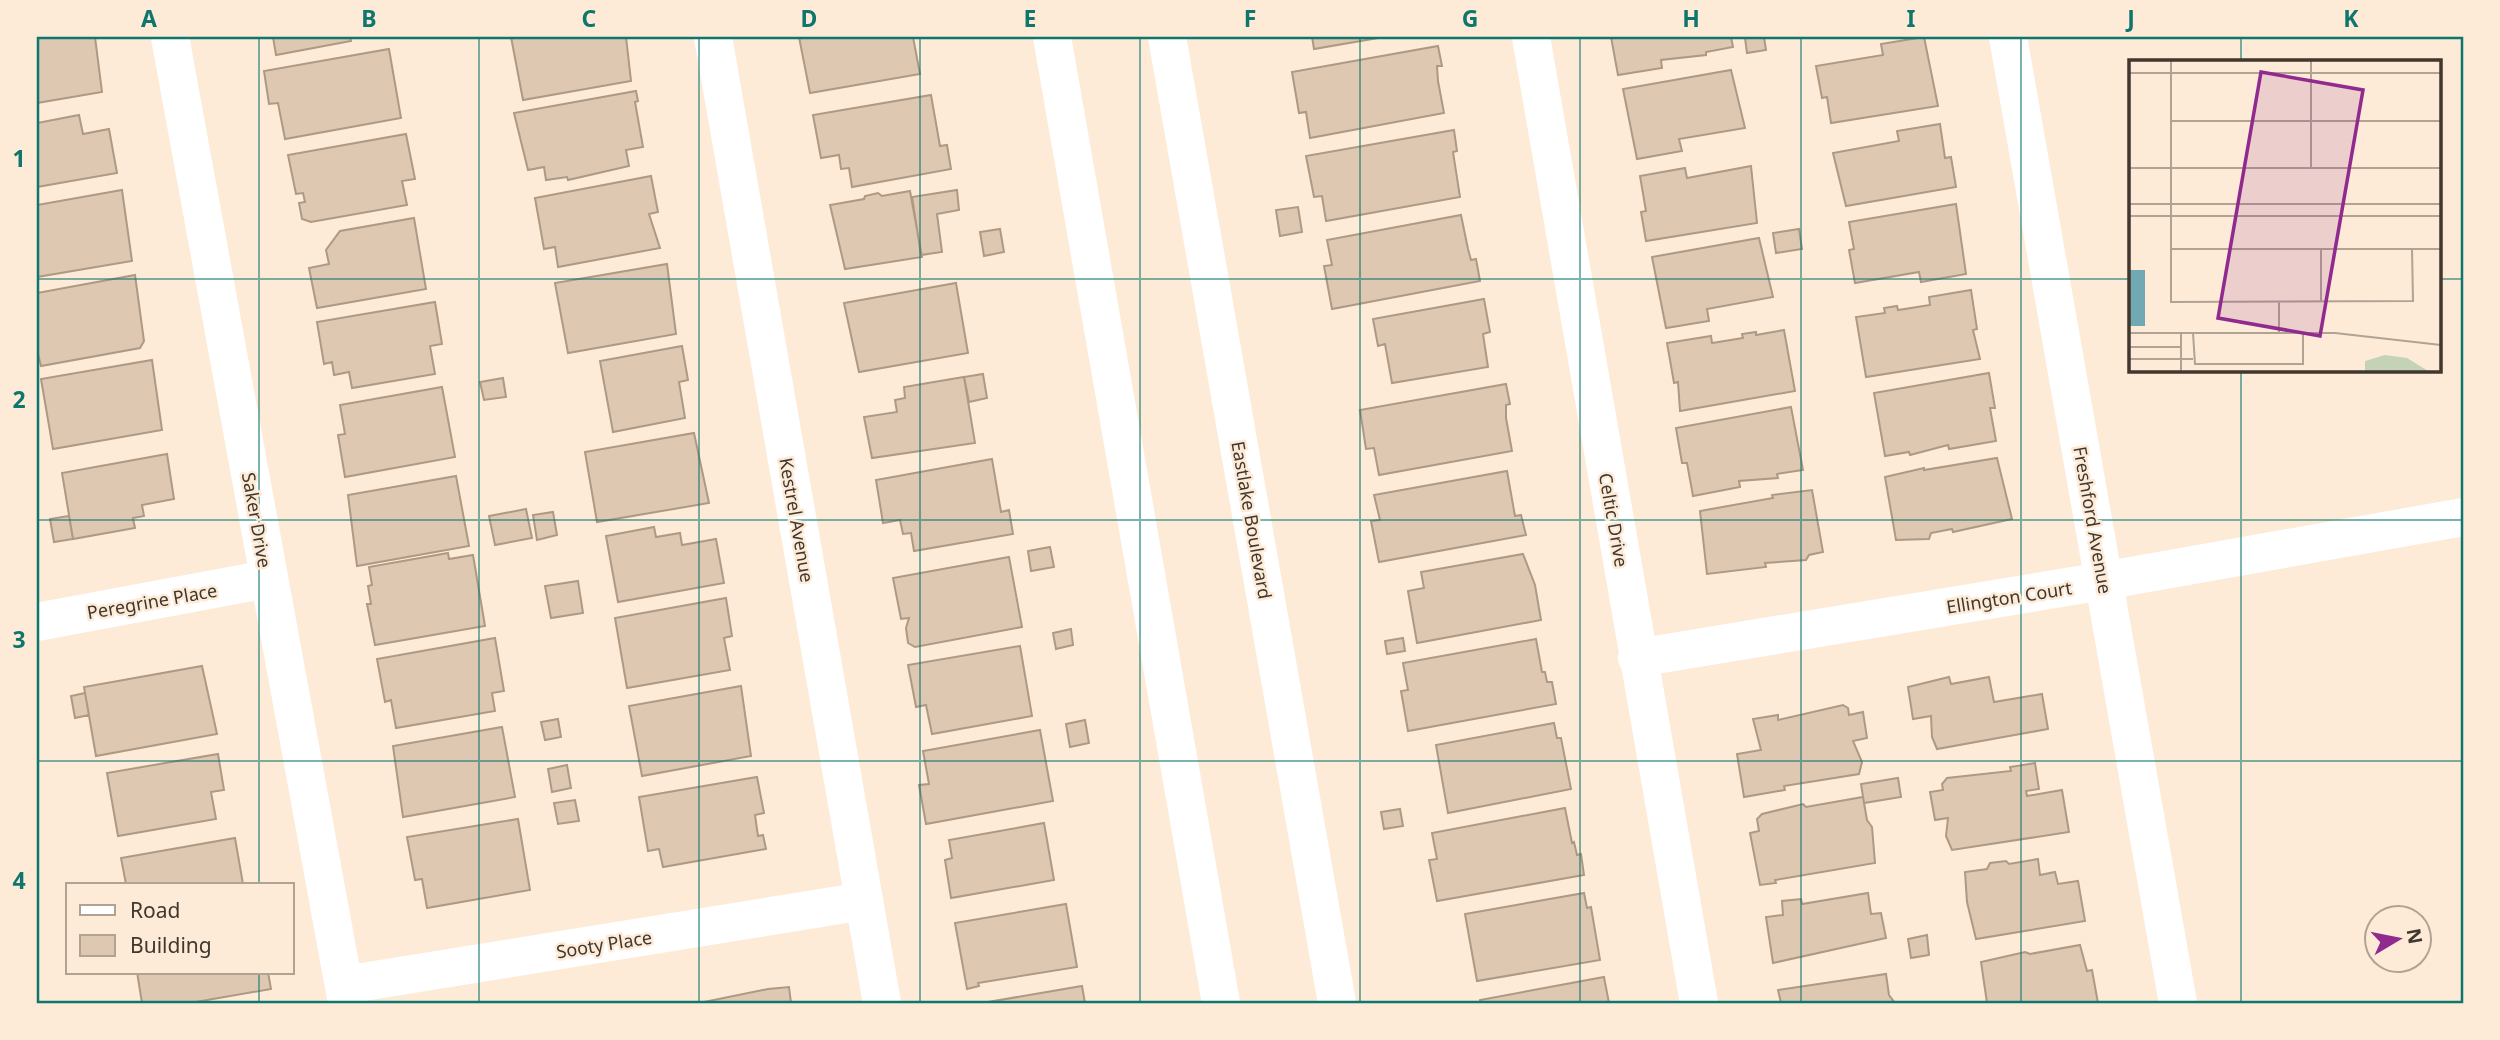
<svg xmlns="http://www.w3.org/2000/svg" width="2500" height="1040" viewBox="0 0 2500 1040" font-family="'Noto Sans',sans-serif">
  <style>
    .building { fill: #dec8b2; stroke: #ae9984; stroke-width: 2 }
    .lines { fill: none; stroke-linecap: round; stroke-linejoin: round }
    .minor { stroke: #fff; stroke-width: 38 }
    .secondary { stroke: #fff; stroke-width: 38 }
    .grid { fill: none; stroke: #0f766e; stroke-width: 2; stroke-opacity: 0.55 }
    .labels { text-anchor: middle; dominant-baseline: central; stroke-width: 5; stroke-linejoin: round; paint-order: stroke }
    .street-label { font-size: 18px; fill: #40372e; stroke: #fdebd8 }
    .inset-road { fill: none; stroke: #b1a394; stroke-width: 2 }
    .view { fill: #902a8f; fill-opacity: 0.15; stroke: #902a8f; stroke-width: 3.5 }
    .inset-edge { fill: none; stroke: #40372e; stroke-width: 3.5 }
    .neatline { fill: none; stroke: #0f766e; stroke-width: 2.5 }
    .grid-label { font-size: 23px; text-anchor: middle; font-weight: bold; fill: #0f766e }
  </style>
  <rect width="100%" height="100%" fill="#fdebd8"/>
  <path class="building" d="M37 37H95L102 92 37 103Z
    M273 37H350L351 41 276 55Z
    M511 37H626L631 81 523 100Z
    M799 37H913L920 74 810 93Z
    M1312 37H1384L1314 49Z
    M1611 37H1731L1733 47 1706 52V55L1661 60 1662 68 1618 75Z
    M1764 37 1766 50 1747 53 1745 38Z
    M1924 37 1938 106 1831 123 1827 97 1822 98 1816 66 1883 55 1881 44Z
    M1438 46 1442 66H1437L1438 81 1444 113 1310 138 1306 112 1299 113 1292 72Z
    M389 49 401 118 285 139 278 103 269 104 264 71Z
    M1731 70 1745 128 1679 139 1682 151 1637 159 1623 89Z
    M636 91 638 101 635 102 643 147 626 150 629 166 568 180 567 177 546 180 544 167 528 170 514 113Z
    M931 95 940 146 947 145 951 169 852 187 849 168 841 169 839 155 821 158 813 115Z
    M79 115 83 134 109 129 117 173 37 187V123Z
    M1940 124 1945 158 1951 157 1956 187 1846 206 1833 153 1899 141 1897 131Z
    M1454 130 1457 151 1453 152 1460 197 1326 221 1322 196 1314 197 1306 156Z
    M406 134 415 179 402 181 407 205 311 222 302 219 299 203 305 202 303 193 296 194 288 155Z
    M1751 166 1757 223 1646 241 1641 212 1646 211 1640 176 1685 168 1687 178Z
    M651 176 658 212 649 214 660 248 558 267 555 247 544 249 535 198Z
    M122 190 132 261 37 277V205Z
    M957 190 959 210 937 214 942 252 921 255 912 197Z
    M910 191 922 257 845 269 830 205 864 199 865 196 878 193 882 196Z
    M1956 204 1966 274 1921 282 1919 272 1855 283 1849 250 1854 249 1849 222Z
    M1298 207 1302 232 1280 236 1276 210Z
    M1461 215 1468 249 1471 260 1476 259 1480 281 1332 309 1324 266 1332 265 1327 240Z
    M414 218 426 289 317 308 309 268 329 264 326 250 340 231Z
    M1000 229 1004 252 984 256 980 232Z
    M1799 229 1802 249 1776 253 1773 233Z
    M1759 238 1773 297 1707 309 1709 321 1666 328 1652 257Z
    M667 264 676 334 568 353 555 283Z
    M135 275 144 341 140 348 41 366 37 350V293Z
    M956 283 968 353 859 372 844 303Z
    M1971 290 1977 329 1973 330 1980 359 1866 377 1856 317 1885 313 1884 308 1897 306 1898 310 1930 305 1929 297Z
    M1484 299 1490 332 1483 334 1488 367 1392 383 1385 344 1378 346 1373 319Z
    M435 302 442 344 430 346 435 374 352 388 349 372 334 375 332 362 324 364 317 322Z
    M1784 330 1795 391 1680 411 1678 382 1674 383 1667 343 1711 336 1712 343 1743 338 1742 334 1756 332V335Z
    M682 346 688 380 679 382 685 418 613 432 600 361Z
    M152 360 162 430 53 449 41 379Z
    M1989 373 1995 408H1990L1996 441 1949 449 1948 445 1910 455 1909 452 1885 456 1874 393Z
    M983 374 987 398 969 402 964 377Z
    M964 377 975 443 872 458 864 417 897 412 895 400 905 398 904 387Z
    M503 378 506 397 484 400 480 382Z
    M1506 384 1510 404 1506 405V418L1512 451 1379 475 1374 448 1366 449 1360 410Z
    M442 387 455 457 345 477 338 435 345 434 340 405Z
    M1791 407 1803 470 1777 474 1778 478 1739 481 1740 487 1693 496 1687 463H1682L1676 428Z
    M694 433 709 503 597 522 585 452Z
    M167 454 174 499 142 505 144 516 133 518 135 528 73 539 62 473Z
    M1997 458 2012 519 1953 532 1952 529 1931 533 1929 539 1896 540 1885 477 1924 468V470Z
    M992 459 1001 512 1009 510 1013 534 914 551 911 533 903 534 900 520 883 523 876 480Z
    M1507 471 1515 516 1521 515 1526 535 1379 562 1371 521 1380 520 1374 495Z
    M456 476 469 546 357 566 348 495Z
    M1812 490 1823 552 1809 555 1806 560 1765 563 1766 567 1707 574 1700 511 1773 498 1772 495Z
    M526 509 532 538 495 545 489 516Z
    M553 512 557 535 537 540 533 515Z
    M69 516 73 539 54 542 50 519Z
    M654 527 656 537 680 533 682 545 716 539 724 583 618 602 606 536Z
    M1050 547 1054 567 1031 571 1028 551Z
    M448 553 449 559 473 555 485 626 375 645 367 604H371L368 586 372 585 369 567Z
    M1523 554 1535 585 1541 620 1417 643 1408 591 1424 588 1421 572Z
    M1009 557 1022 627 915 647 908 643 906 628 909 618 901 619 893 578Z
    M578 581 583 613 551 618 545 586Z
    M726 598 732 636 724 638 730 670 627 688 615 618Z
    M1071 629 1073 645 1056 649 1053 633Z
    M495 638 504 691 492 693 495 711 396 728 391 700 385 702 377 659Z
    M1403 638 1405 651 1387 654 1385 641Z
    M1536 639 1542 672H1545L1547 682H1552L1556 704 1408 731 1401 691 1408 690 1403 663Z
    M1020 646 1032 716 932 734 926 705 916 707 908 665Z
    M202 666 217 734 96 756 84 687Z
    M1949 677 1951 684 1989 677 1994 702 2042 694 2048 729 1937 749 1932 737 1931 716 1913 719 1908 687Z
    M741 686 751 756 642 776 629 706Z
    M85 693 89 715 75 718 71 696Z
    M1843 705 1848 708 1849 715 1863 712 1867 738 1853 741 1862 762 1859 774 1784 786 1785 790 1744 797 1737 754 1761 750 1753 719 1778 715V720Z
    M558 719 561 737 545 740 541 722Z
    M1085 720 1089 743 1070 747 1066 724Z
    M1554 723 1557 738H1561L1571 789 1448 813 1436 745Z
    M502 727 515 797 403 817 393 746Z
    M1040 730 1053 801 926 824 919 785 929 784 923 751Z
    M218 754 224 790 211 792 216 819 118 836 107 773Z
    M2035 763 2039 789 2026 791 2027 796 2062 790 2069 832 1952 850 1946 836 1948 818 1935 820 1930 792 1943 790 1942 784 1947 778 2011 771 2010 767Z
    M567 765 571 788 552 792 548 769Z
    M757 777 764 813 755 815 758 836 763 835 766 849 663 867 659 849 648 851 639 797Z
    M1898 778 1901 797 1864 803 1861 784Z
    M1863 797 1867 820 1872 827 1875 863 1775 880 1776 883 1760 885 1750 833 1759 831 1757 819 1762 814 1803 804 1806 807Z
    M575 800 579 821 558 824 554 803Z
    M1565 808 1572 843 1574 842 1577 855 1581 854 1584 875 1437 901 1429 860 1437 859 1432 833Z
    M1400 809 1403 826 1384 829 1381 812Z
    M518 819 530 890 427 908 422 879 415 880 407 837Z
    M1044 823 1054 880 951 898 945 860 952 858 949 840Z
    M235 838 243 884H126L121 858Z
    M2038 859 2040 875 2055 872 2058 884 2078 881 2085 921 1976 939 1967 902 1965 872 1987 869 1990 863 2006 861 2009 864Z
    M1584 893 1587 908 1591 907 1600 960 1477 981 1465 914Z
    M1868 893 1871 914 1881 913 1886 938 1773 963 1766 917 1783 915 1782 901 1801 899 1802 904Z
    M1066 904 1077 967 978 983 979 986 967 989 955 923Z
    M1927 935 1929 955 1911 958 1908 939Z
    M2080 945 2087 971 2092 970 2098 1003H1987L1981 962 2025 952 2030 954Z
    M137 972H268L271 989 190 1003H142Z
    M1886 974 1889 995 1895 1003H1781L1778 990Z
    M1604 977 1609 1003H1480V1000Z
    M1082 986 1085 1003H982Z
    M789 987 791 1003H699L768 989Z"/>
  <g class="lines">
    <path class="minor" d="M170 37 347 1003
      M713 37 882 1003
      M1531 37 1699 1003
      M2008 37 2178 1003
      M37 622 267 579
      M1637 658 2103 581 2463 517
      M344 985 864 901"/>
    <path class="secondary" d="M1052 37 1221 1003
      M1167 37 1337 1003"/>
  </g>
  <path class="grid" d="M259 37V884M479 37V1003M699 37V1003M920 37V1003M1140 37V1003M1360 37V1003M1580 37V1003M1801 37V1003M2021 37V1003M2241 37V61M37 279H2131M2439 279H2463M2241 369V1003M37 520H2463M37 761H2463M259 972V1003"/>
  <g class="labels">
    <g class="street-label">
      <text transform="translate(257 520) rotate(80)">Saker Drive</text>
      <text transform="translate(797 520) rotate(80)">Kestrel Avenue</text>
      <text transform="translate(1252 520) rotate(80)">Eastlake Boulevard</text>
      <text transform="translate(1614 520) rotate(80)">Celtic Drive</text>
      <text transform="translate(2093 520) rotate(80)">Freshford Avenue</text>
      <text transform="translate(2009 597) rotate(-9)">Ellington Court</text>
      <text transform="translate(152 601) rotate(-10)">Peregrine Place</text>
      <text transform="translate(604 944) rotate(-9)">Sooty Place</text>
    </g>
  </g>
  <g transform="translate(2129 60)">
    <rect width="312" height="312" fill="#fdebd8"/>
    <path d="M256 295 278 298 299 311H236V301Z" fill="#c4d2b6"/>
    <path d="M0 210H16V266H0Z" fill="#70a9b3"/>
    <path class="inset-road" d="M42 1V242L284 241 283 189M0 13H312M42 61H312M0 108H312M182 109V1M0 144H312M0 156H312M41 189H312M192 241V189M150 242V273M0 273H206L312 285M64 273 66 304H174V273M0 287H52M0 299H64M52 311V273"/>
    <path class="view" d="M132 12 234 30 191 276 89 258Z"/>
    <rect width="312" height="312" class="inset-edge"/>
  </g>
  <rect width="2500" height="1040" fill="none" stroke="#fdebd8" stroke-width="77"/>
  <rect x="66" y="883" width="228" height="91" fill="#fdebd8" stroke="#b1a394" stroke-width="2"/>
  <rect x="80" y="905" width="35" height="10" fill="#ffffff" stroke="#b1a394" stroke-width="2"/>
  <text x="130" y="918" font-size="21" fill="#40372e">Road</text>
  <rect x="80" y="935" width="35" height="21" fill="#dec8b2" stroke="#b1a394" stroke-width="2"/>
  <text x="130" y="953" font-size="21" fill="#40372e">Building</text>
  <g transform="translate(2398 939) rotate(80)"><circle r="33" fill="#fdebd8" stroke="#b1a394" stroke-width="2"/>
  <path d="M0-5L12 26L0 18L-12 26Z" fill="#902a8f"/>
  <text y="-10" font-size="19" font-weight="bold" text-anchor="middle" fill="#40372e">N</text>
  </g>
  <rect x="38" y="38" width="2424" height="964" class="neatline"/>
  <g class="grid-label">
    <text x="149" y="27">A</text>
    <text x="369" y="27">B</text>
    <text x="589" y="27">C</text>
    <text x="809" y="27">D</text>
    <text x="1030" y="27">E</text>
    <text x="1250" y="27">F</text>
    <text x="1470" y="27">G</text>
    <text x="1691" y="27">H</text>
    <text x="1911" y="27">I</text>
    <text x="2131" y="27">J</text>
    <text x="2351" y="27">K</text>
    <text x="19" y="167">1</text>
    <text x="19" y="408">2</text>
    <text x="19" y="648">3</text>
    <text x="19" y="889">4</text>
  </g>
</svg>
